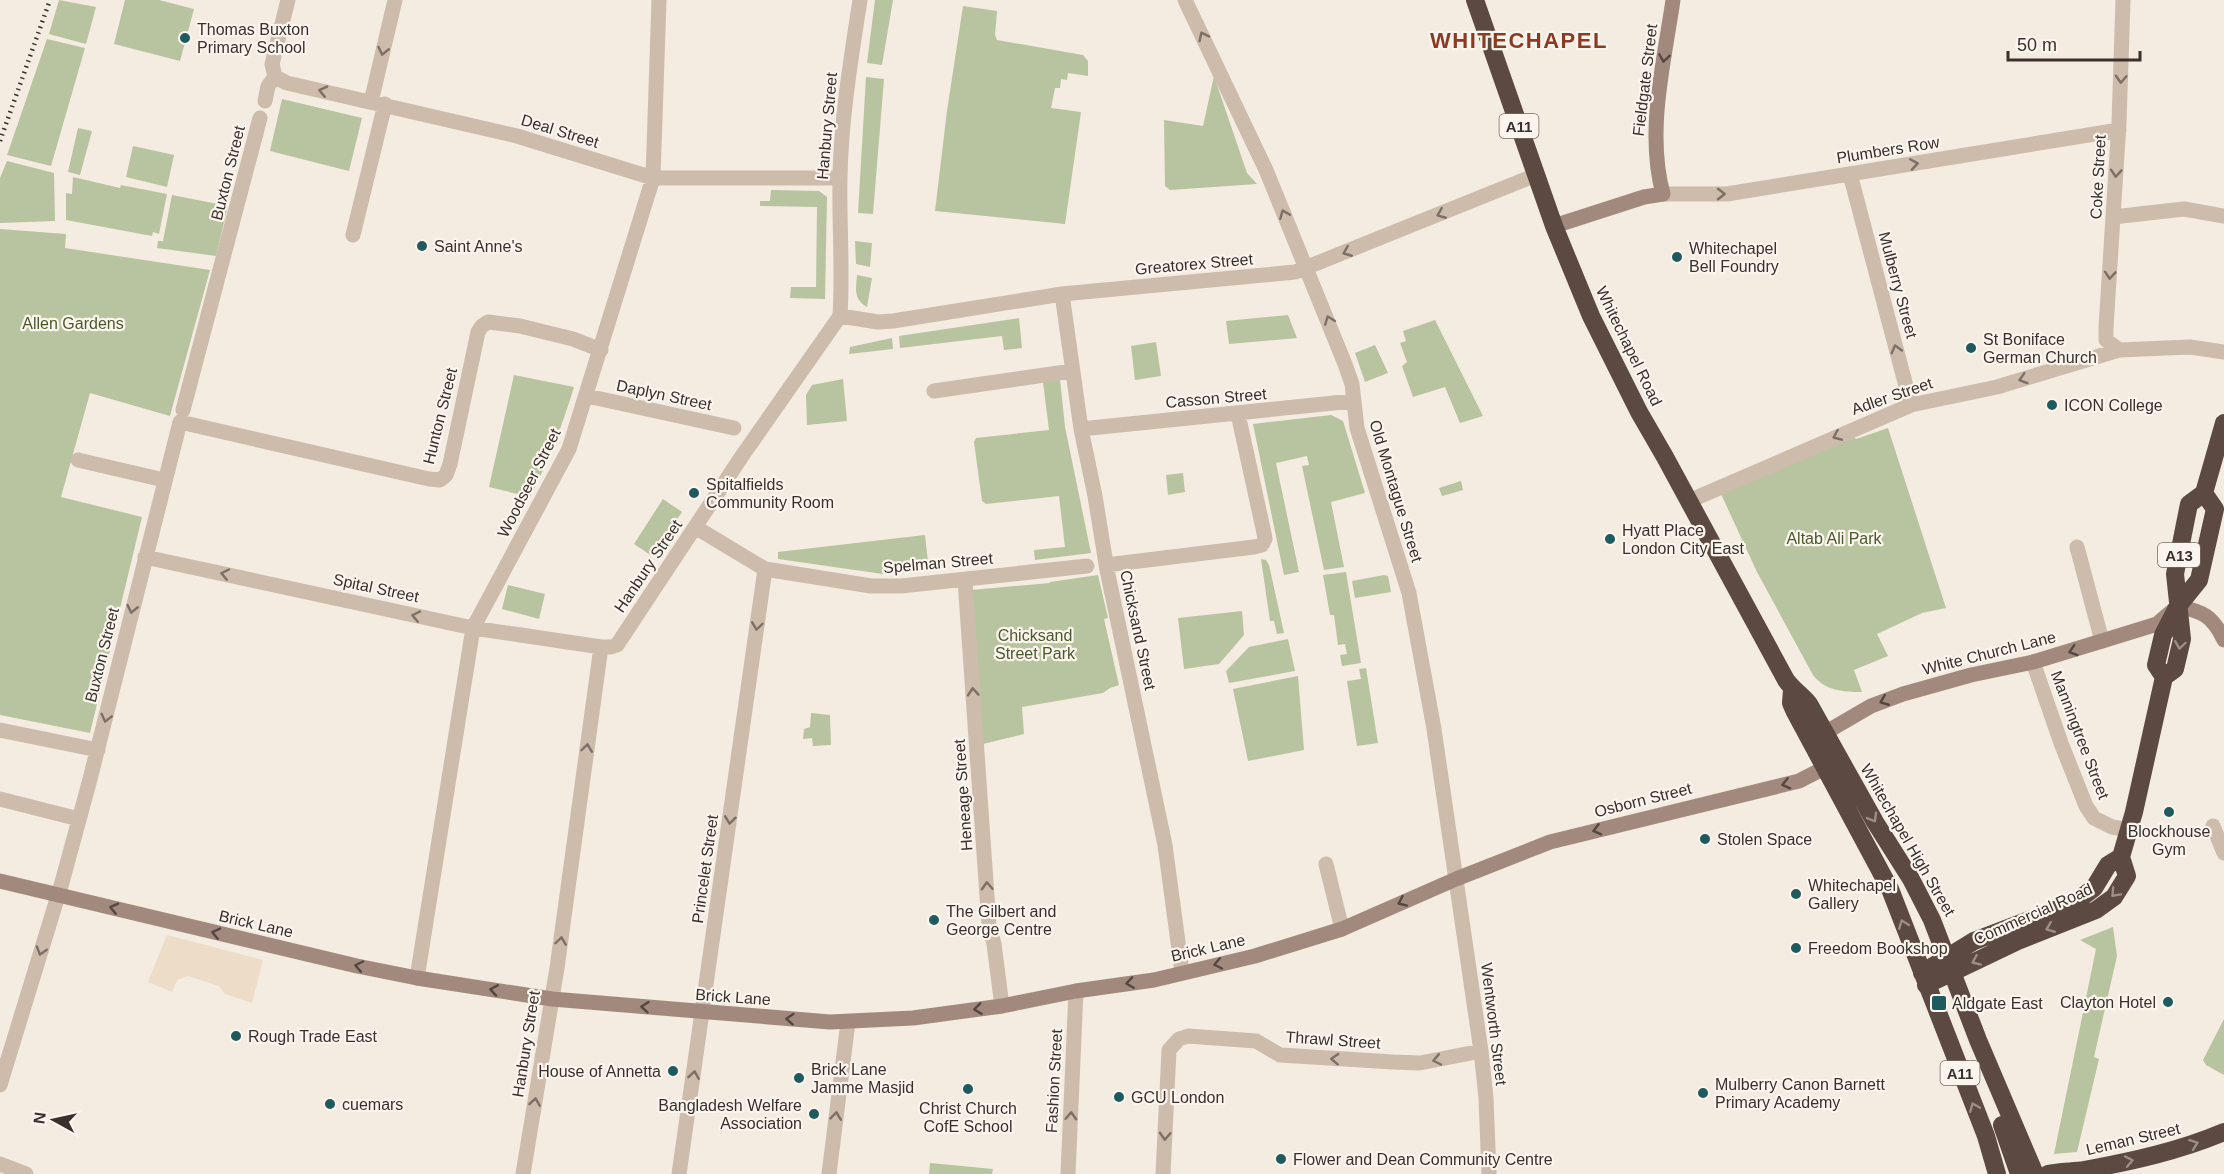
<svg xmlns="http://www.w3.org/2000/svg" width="2224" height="1174" viewBox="0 0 2224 1174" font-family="Helvetica,sans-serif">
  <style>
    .green { fill: #b8c4a0 }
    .plaza { fill: #ecdcc8 }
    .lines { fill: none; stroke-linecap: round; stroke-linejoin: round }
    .street { stroke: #cdbbac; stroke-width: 15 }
    .secondary { stroke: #a18a7d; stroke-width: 15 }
    .highway { stroke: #5c4a42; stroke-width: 18 }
    .rail { stroke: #3b302b; stroke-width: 4.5; stroke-dasharray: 1.5 4.5; stroke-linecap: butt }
    .oneway { stroke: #7d6f65 }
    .oneway2 { stroke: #544640 }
    .oneway3 { stroke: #9c8e87 }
    .poi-dot { fill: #1f5a5e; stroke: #fbf5ee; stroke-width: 2 }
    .labels { text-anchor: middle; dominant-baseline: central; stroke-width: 4.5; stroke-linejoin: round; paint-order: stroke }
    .shield { fill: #fbf5ee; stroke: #756b66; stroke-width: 1.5 }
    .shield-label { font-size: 15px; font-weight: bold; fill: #3b302b }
    .poi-label { font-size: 16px; fill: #3b302b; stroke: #fbf5ee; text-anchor: start }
    .street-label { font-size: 16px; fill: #3b302b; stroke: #fbf5ee }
    .park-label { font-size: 16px; fill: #4a5a2e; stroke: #fbf5ee }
    .district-label { font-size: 22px; font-weight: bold; letter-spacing: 1.5px; fill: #8c3b22; stroke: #fbf5ee }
  </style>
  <rect width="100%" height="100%" fill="#f4ebe1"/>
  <path class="green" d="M59 0 96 7 86 44 49 34Z
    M125 0H159L194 9 180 61 114 44Z
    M875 0H893L882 65 867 63Z
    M963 6 997 11 995 35 997 40 1083 55 1088 61V76L1068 73 1067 80 1061 79 1060 88H1055L1051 108 1081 112 1065 224 935 211 947 111Z
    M47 39 85 48 51 166 7 155Z
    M1214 76 1247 173 1257 184 1170 190 1165 186 1164 120 1203 126Z
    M866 77 884 79 873 214 858 213Z
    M282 99 362 118 349 171 270 151Z
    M78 128 92 131 80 175 68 172Z
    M133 146 174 155 167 187 126 177Z
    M7 161 54 173 55 221 0 223V178Z
    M73 177 120 188 121 185 167 194 159 234 153 232 152 236 66 220V193L72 194Z
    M771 190 819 191 827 197 825 299 790 298 791 287H816L817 207 760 206V201H770Z
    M172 195 228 206 216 256 157 248 158 241H163Z
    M0 229 66 234 65 248 210 270 170 416 90 393 61 497 142 517 90 733 0 715Z
    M855 241 872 243 870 267 856 264Z
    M857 275 872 278 867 307C853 299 856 289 857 275Z
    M1288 315 1297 338 1229 344 1226 321Z
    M1019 318 1022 348 1004 350 1002 336 900 348 899 336Z
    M1435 320 1483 416 1460 423 1445 387 1413 397 1402 366 1407 362 1400 343 1406 341 1403 331Z
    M892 338 893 349 849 354 850 347Z
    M1156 342 1161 376 1135 380 1131 346Z
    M1375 345 1388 373 1365 382 1355 353Z
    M514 375 574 387C562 426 549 461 530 497L489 487Z
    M843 379 847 421 807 425 806 395 812 385Z
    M1060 379 1065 427 1091 553 1035 560 1034 550 1065 547 1059 496 986 504 982 501 974 442 976 438 1049 430 1043 382Z
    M1331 415 1343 421 1365 493 1331 502 1344 567 1324 570 1302 466 1309 465 1307 456 1276 463 1299 572 1284 575 1253 424Z
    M1888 428 1946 608 1922 613 1877 634 1888 656 1854 670 1862 692C1844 692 1825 691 1813 675L1757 572 1721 494 1853 436 1856 439Z
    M1183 473 1185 492 1168 495 1166 475Z
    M1461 481 1463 490 1442 496 1439 488Z
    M663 499 682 512 652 556 634 544Z
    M925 535 929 571 883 574 778 559V552Z
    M1261 559 1266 560 1269 565 1284 633 1277 634 1274 621H1270Z
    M1346 572 1361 663 1342 666 1340 655 1347 654 1345 644 1338 645 1334 615H1330L1323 575Z
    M1098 575 1108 618 1104 619 1119 685 1110 688 1103 693 1022 707 1024 734 983 744 971 590 1050 583V582Z
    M1384 575 1388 576 1391 592 1355 598 1352 581Z
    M508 585 545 594 539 619 502 609Z
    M1242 611 1244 635 1219 664 1184 669 1178 618Z
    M1288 639 1295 671 1229 683 1226 671 1249 647Z
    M1366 668 1378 743 1357 746 1347 681 1361 679 1359 669Z
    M1298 676 1304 750 1248 761 1233 689Z
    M811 713 830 715 831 745 813 746 812 738 803 739 804 729 810 727Z
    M2113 927 2117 956 2094 1057 2099 1059 2077 1152 2054 1154 2096 949 2080 940Z
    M2224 1019V1075L2206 1065 2203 1060Z
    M930 1163 993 1169 992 1174H929Z"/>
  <path class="plaza" d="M167 935 263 960 252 1003 225 994 219 986 188 976 177 980 172 992 148 982Z"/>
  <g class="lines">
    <path class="street" d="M1185 0 1266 170 1345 364 1352 384 1357 428 1409 593 1434 729 1481 1051 1486 1098 1489 1174
      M275 77 287 83 517 136 653 178H840
      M275 77 272 64 288 0
      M265 101 268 86 275 77
      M371 102 395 0
      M1850 174 1911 405
      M1663 194H1727L2119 130
      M2113 217 2184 209 2224 216
      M353 235 385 104
      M1062 294 1081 429 1095 496 1107 570 1165 845 1182 972
      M840 316 878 322 893 321 1062 294 1295 272 1536 175
      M2119 350 2106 340V327L2119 123 2123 0
      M934 391 1072 371
      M587 396 734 428
      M183 410 260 118
      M1081 429 1353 401
      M78 460 164 480
      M1689 501 1911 405 1997 387 2119 350 2190 347 2224 352
      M695 527 765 569 871 586H901L1087 566
      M2077 547 2102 641
      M145 557 473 628 601 647H611L617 645 742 456 840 316C843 270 839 224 840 178 841 118 851 59 860 0
      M1106 565 1254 547 1262 545 1265 539 1264 533 1238 414
      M965 580 989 925 994 944 1002 1006
      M2033 662 2061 743 2086 806 2094 818 2112 827 2129 830
      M0 730 98 750
      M0 799 79 819
      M2213 826 2224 853
      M1326 864 1342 929
      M417 978 473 628 569 449 653 178 659 0
      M0 1085 61 886 89 783 180 422 429 479 440 480 446 475 450 464 478 332 482 326 488 322 520 326 573 339 601 350
      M0 1164 26 1174
      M523 1174 557 968 601 647
      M679 1174 765 569
      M829 1174 848 1022
      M1068 1174 1076 991
      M1163 1174 1169 1050 1179 1039 1188 1036 1256 1041 1280 1055 1393 1062 1420 1063 1481 1051"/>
    <path class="secondary" d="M1554 226 1644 197 1663 194C1646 131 1664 63 1673 0
      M1816 738 1871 706 1903 694 1971 675 2033 662 2102 641 2157 624 2178 606C2203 612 2212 615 2224 640
      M0 881 357 966 417 978 552 999 830 1022 913 1018 1002 1006 1076 991 1154 980 1255 956 1342 929 1456 879 1550 842 1799 781 1834 763"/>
    <path class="highway" d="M1475 0 1554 226 1591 316 1639 412 1665 457 1786 680C1793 690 1802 695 1809 704L1875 822 1911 879 1932 920 1978 1040 2035 1174
      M2164 677 2156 665 2163 635 2178 606 2199 580 2215 509 2204 493
      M1792 690 1791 703 1795 712 1890 889 1986 1136 1997 1174
      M1922 973 1974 941 2074 903 2094 888 2108 865 2121 857
      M1926 985 2018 941 2096 910 2114 897 2127 876 2121 857 2134 812 2164 677 2175 669 2182 639 2175 574 2189 504 2204 493 2224 423
      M2002 1125 2019 1174
      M2048 1174C2060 1171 2073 1172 2085 1170 2133 1161 2179 1151 2224 1132"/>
    <path class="rail" d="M0 141 50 0"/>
  </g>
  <defs><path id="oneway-chevron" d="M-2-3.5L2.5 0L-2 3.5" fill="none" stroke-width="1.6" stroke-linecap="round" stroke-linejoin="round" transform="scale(1.5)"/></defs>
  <g class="oneway">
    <use href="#oneway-chevron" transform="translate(1203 36) rotate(-116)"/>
    <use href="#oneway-chevron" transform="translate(383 51) rotate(103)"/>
    <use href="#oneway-chevron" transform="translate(2121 79) rotate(93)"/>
    <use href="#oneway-chevron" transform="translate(323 91) rotate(-167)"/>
    <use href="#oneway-chevron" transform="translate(1914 164) rotate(-9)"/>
    <use href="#oneway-chevron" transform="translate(2116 173) rotate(94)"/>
    <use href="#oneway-chevron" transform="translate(1721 194)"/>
    <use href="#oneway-chevron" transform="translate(1284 214) rotate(-113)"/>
    <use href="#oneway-chevron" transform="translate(1441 214) rotate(158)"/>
    <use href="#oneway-chevron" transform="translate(1347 252) rotate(158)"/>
    <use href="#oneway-chevron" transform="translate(2110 275) rotate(94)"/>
    <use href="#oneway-chevron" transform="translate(1329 320) rotate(-111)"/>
    <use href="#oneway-chevron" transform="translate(1896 349) rotate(-105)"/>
    <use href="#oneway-chevron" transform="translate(2023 379) rotate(163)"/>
    <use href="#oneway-chevron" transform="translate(1837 436) rotate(157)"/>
    <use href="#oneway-chevron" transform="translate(225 574) rotate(-168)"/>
    <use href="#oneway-chevron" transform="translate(132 609) rotate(103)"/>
    <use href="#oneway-chevron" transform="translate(416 616) rotate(-168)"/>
    <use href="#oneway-chevron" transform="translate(757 626) rotate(98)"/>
    <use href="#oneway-chevron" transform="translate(973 692) rotate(-94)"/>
    <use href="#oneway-chevron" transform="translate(106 718) rotate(104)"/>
    <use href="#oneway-chevron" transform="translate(587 748) rotate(-82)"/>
    <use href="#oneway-chevron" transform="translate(730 820) rotate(97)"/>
    <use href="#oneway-chevron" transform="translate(987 886) rotate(-93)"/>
    <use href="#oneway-chevron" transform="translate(561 941) rotate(-82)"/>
    <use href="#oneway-chevron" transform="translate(41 951) rotate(107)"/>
    <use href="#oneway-chevron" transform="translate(1335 1059) rotate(-177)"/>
    <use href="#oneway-chevron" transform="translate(1437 1060) rotate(168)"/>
    <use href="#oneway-chevron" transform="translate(694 1075) rotate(-81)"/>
    <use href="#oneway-chevron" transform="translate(535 1102) rotate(-81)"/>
    <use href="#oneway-chevron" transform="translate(836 1116) rotate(-83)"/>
    <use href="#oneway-chevron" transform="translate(1071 1116) rotate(-87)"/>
    <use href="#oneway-chevron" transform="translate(1165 1136) rotate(93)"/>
  </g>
  <g class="oneway2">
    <use href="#oneway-chevron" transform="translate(1664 58) rotate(99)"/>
    <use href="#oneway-chevron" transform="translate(2073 651) rotate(163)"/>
    <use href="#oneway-chevron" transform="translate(1884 701) rotate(158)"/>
    <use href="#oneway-chevron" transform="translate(1786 784) rotate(166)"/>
    <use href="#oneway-chevron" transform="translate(1597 830) rotate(166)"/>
    <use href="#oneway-chevron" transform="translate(1402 902) rotate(156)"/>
    <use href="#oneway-chevron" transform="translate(114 908) rotate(-167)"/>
    <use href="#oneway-chevron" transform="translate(216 933) rotate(-167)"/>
    <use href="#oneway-chevron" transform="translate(1218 964) rotate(168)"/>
    <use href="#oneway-chevron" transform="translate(359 966) rotate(-168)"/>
    <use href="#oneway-chevron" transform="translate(1130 983) rotate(172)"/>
    <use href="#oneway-chevron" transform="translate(494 990) rotate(-171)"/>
    <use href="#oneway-chevron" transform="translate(645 1007) rotate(-175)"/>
    <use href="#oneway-chevron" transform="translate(978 1009) rotate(173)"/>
    <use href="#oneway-chevron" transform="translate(790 1019) rotate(-176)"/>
  </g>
  <g class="oneway3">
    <use href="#oneway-chevron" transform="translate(2180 645) rotate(98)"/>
    <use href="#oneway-chevron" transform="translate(1873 818) rotate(60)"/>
    <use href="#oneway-chevron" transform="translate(2115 893) rotate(133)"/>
    <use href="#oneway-chevron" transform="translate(1903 924) rotate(-111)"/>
    <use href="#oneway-chevron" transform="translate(2050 928) rotate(158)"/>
    <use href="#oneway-chevron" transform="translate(1976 961) rotate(156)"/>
    <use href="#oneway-chevron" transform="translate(1974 1107) rotate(-112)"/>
    <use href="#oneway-chevron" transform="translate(2194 1144) rotate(-20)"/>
    <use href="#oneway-chevron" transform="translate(2129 1161) rotate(-11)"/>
  </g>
  <g class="poi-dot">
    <circle cx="185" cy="38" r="6"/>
    <circle cx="422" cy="246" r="6"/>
    <circle cx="1677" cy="257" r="6"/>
    <circle cx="1971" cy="348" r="6"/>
    <circle cx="2052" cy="405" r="6"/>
    <circle cx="694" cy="493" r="6"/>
    <circle cx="1610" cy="539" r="6"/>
    <circle cx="2169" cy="812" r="6"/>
    <circle cx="1705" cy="839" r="6"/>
    <circle cx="1796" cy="894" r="6"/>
    <circle cx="934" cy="920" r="6"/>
    <circle cx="1796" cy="948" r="6"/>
    <circle cx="2168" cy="1002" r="6"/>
    <rect x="1931" y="995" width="16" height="16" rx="3"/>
    <circle cx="236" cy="1036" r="6"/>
    <circle cx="673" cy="1071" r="6"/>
    <circle cx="799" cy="1078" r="6"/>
    <circle cx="968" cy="1089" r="6"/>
    <circle cx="1703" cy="1093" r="6"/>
    <circle cx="1119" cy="1097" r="6"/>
    <circle cx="330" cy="1104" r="6"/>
    <circle cx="814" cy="1114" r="6"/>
    <circle cx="1281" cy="1159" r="6"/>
  </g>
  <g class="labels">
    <g class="shield">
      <rect x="1499.5" y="114" width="39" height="24" rx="4.5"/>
      <rect x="2158" y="543" width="42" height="24" rx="4.5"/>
      <rect x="1940.5" y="1061" width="39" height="24" rx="4.5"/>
    </g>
    <g class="shield-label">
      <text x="1519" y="126">A11</text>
      <text x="2179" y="555">A13</text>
      <text x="1960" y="1073">A11</text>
    </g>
    <g class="poi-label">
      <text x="197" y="29">Thomas Buxton<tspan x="197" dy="18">Primary School</tspan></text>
      <text x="434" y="246">Saint Anne's</text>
      <text x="1689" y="248">Whitechapel<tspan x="1689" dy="18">Bell Foundry</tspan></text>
      <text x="1983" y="339">St Boniface<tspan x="1983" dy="18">German Church</tspan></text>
      <text x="2064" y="405">ICON College</text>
      <text x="706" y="484">Spitalfields<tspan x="706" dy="18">Community Room</tspan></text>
      <text x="1622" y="530">Hyatt Place<tspan x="1622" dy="18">London City East</tspan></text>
      <text x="2169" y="831" text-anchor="middle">Blockhouse<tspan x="2169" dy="18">Gym</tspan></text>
      <text x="1717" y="839">Stolen Space</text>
      <text x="1808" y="885">Whitechapel<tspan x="1808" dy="18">Gallery</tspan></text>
      <text x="946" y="911">The Gilbert and<tspan x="946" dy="18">George Centre</tspan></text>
      <text x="1808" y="948">Freedom Bookshop</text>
      <text x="2156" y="1002" text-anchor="end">Clayton Hotel</text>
      <text x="1952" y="1003">Aldgate East</text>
      <text x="248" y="1036">Rough Trade East</text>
      <text x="811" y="1069">Brick Lane<tspan x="811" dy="18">Jamme Masjid</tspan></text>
      <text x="661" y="1071" text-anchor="end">House of Annetta</text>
      <text x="1715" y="1084">Mulberry Canon Barnett<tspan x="1715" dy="18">Primary Academy</tspan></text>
      <text x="1131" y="1097">GCU London</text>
      <text x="342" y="1104">cuemars</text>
      <text x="802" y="1105" text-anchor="end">Bangladesh Welfare<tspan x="802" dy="18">Association</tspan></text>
      <text x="968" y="1108" text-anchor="middle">Christ Church<tspan x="968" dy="18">CofE School</tspan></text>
      <text x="1293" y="1159">Flower and Dean Community Centre</text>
    </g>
    <g class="street-label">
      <text transform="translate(1645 80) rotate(-83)">Fieldgate Street</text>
      <text transform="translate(827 126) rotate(-85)">Hanbury Street</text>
      <text transform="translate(560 131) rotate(17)">Deal Street</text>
      <text transform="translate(1888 150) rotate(-9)">Plumbers Row</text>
      <text transform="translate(228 173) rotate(-76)">Buxton Street</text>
      <text transform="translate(2098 177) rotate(-87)">Coke Street</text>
      <text transform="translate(1194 264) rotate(-5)">Greatorex Street</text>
      <text transform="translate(1898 285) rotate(75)">Mulberry Street</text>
      <text transform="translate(1629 346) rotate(64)">Whitechapel Road</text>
      <text transform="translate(664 395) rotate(12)">Daplyn Street</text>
      <text transform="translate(1892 396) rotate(-19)">Adler Street</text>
      <text transform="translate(1216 398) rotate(-5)">Casson Street</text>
      <text transform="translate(440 416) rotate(-76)">Hunton Street</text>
      <text transform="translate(529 483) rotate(-63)">Woodseer Street</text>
      <text transform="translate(1396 491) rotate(73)">Old Montague Street</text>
      <text transform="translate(938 563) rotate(-5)">Spelman Street</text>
      <text transform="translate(648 566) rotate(-56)">Hanbury Street</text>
      <text transform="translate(376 588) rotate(12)">Spital Street</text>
      <text transform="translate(1138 630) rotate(78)">Chicksand Street</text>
      <text transform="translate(1989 653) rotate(-14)">White Church Lane</text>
      <text transform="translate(102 655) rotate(-76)">Buxton Street</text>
      <text transform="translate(2080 735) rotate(69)">Manningtree Street</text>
      <text transform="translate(963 795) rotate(-94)">Heneage Street</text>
      <text transform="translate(1643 800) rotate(-14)">Osborn Street</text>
      <text transform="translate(1908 840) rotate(60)">Whitechapel High Street</text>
      <text transform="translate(705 869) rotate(-82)">Princelet Street</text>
      <text transform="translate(2033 914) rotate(-24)">Commercial Road</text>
      <text transform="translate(256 924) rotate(13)">Brick Lane</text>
      <text transform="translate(1208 948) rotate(-13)">Brick Lane</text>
      <text transform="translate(733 997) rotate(4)">Brick Lane</text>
      <text transform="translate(1494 1024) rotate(83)">Wentworth Street</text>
      <text transform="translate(1333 1040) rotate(4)">Thrawl Street</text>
      <text transform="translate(526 1044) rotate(-81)">Hanbury Street</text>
      <text transform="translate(1054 1081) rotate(-87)">Fashion Street</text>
      <text transform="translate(2133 1139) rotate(-13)">Leman Street</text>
    </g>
    <g class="park-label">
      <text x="73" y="323">Allen Gardens</text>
      <text x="1834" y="538">Altab Ali Park</text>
      <text x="1035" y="635">Chicksand<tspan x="1035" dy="18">Street Park</tspan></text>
    </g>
    <g class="district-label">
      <text x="1519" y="40">WHITECHAPEL</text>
    </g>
  </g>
  <g transform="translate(54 1120) rotate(278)" stroke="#fbf5ee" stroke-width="4.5" paint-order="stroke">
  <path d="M0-4.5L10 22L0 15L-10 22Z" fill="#3b302b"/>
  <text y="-9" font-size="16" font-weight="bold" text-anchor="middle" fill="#3b302b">N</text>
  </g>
  <path d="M2008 51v9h132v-9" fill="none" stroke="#3b302b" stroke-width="3"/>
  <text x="2017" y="51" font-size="18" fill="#3b302b" stroke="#fbf5ee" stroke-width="4.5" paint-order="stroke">50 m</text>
</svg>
